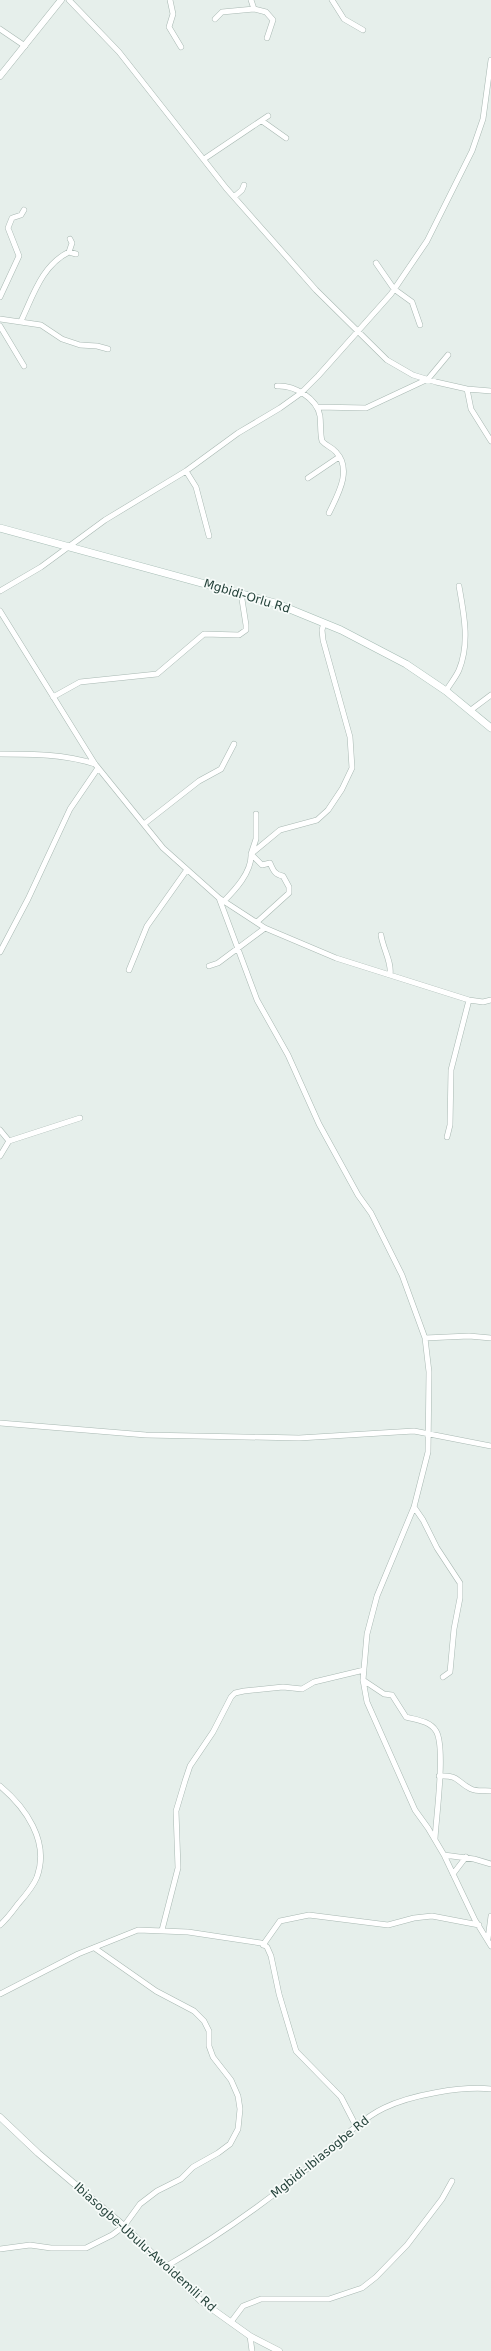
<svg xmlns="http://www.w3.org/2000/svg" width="491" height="2351" viewBox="0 0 491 2351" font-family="'DejaVu Sans',sans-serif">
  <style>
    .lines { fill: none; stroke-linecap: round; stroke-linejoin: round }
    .minor-casing { stroke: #a8b8b2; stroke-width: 6 }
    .tertiary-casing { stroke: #a8b8b2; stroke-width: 7 }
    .secondary-casing { stroke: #a4bbb3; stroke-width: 8 }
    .minor { stroke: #fff; stroke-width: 5 }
    .tertiary { stroke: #fff; stroke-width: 6 }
    .secondary { stroke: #fff; stroke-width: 7 }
    .labels { text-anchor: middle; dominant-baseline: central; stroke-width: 3.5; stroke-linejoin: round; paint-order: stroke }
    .street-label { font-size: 12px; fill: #24423a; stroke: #f7fbf9 }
  </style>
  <rect width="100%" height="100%" fill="#e6efeb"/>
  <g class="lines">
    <g class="minor-casing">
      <path id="minor" d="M69 0 119 52 226 188 316 290 387 360 413 375 436 382 467 389 491 391
        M170 0 173 14 169 27 181 47
        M332 0 344 19 363 30
        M254 9 266 12 273 20 267 38
        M215 19 222 12 254 9 251 0
        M0 29 25 46
        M262 121 286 138
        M204 159 268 116
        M234 197 242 190 244 185
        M69 252 72 243 70 239
        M376 263 394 289 412 302 420 325
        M0 297 19 256 8 228 12 218 21 215 24 210
        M0 319 41 325 62 339 80 345 97 346 108 349
        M21 321C33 296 42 265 69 252L76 254
        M0 326 24 366
        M277 386C294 385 317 398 320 416 321 424 320 433 322 441 326 446 332 447 336 452 353 470 337 496 329 513
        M467 389 471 409 491 441
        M317 407 366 408 428 379 448 355
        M186 471 196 487 209 536
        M308 478 339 457
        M0 591 41 567 105 520 186 471 238 433 280 408 301 393 318 376 391 294 427 241 472 151 483 119 491 60
        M0 611 95 764 163 848 219 898 265 928 336 958 469 1000 483 1002 491 1000
        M446 691C450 684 456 677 459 670 470 643 464 614 459 586
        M53 697 80 682 157 674 204 634 239 635 246 630V625L241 593
        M471 710 491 695
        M0 754C32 754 64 754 95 764
        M256 814V839L251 854 262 865 270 863C273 870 275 875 283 876L289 887V893L257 922
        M144 824 199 781 221 769 234 744
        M219 898 257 1000 288 1055 319 1124 358 1195 371 1213 402 1275 425 1338 429 1372 428 1452 414 1507 377 1596 367 1634 363 1680 367 1702 415 1810 428 1828 444 1855 475 1920 491 1946
        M223 902C235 890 252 872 251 854L280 830 317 820 328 810 342 789 352 768 350 737 323 640 322 630 324 623
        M381 935C383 949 392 962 390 975
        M0 952 28 899 70 809 98 768
        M209 966 218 963 265 928
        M129 970 147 926 186 871
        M0 1130 9 1141 80 1118
        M447 1137 450 1125 451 1070 469 1000
        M0 1156 9 1141
        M425 1338 469 1336 491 1338
        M0 1423 146 1435 299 1438 414 1431 491 1446
        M414 1507 423 1520 437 1548 460 1583V1598L454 1629 450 1672 443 1677
        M363 1680 384 1694 392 1695 406 1717C417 1720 430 1721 436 1731 446 1747 436 1818 435 1839
        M439 1776C460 1775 455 1781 471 1789 478 1792 484 1790 491 1791
        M0 1786C25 1807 50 1841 37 1877 33 1887 25 1896 18 1904 12 1912 7 1919 0 1925
        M444 1855 474 1859 491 1864
        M453 1874 466 1857
        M162 1930 178 1868 176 1811 185 1781 190 1766 213 1732 231 1697 235 1693 244 1691 283 1687 302 1689 314 1682 364 1670
        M488 1939 491 1916
        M263 1945 280 1921 309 1915 388 1925 414 1918 432 1916 479 1925
        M0 1994 78 1954 138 1930 188 1932 261 1943 267 1947 271 1956 279 1994 296 2051 341 2097 356 2126
        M0 2249 30 2245 51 2248H86L112 2235 124 2226 140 2204 157 2191 181 2179 193 2167 218 2153 230 2144 238 2129 240 2109 238 2096 231 2080 213 2057 209 2046V2031L204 2021 194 2011 156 1991 96 1949
        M165 2267C214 2239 259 2207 303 2172 327 2153 357 2121 384 2108 411 2095 461 2086 491 2089
        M231 2322 243 2306 261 2299H329L362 2288 376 2277 407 2245 442 2199 452 2181
        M250 2336 252 2351"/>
    </g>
    <g class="tertiary-casing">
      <path id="tertiary" d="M0 76 61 0
        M0 2117 38 2153 124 2226 201 2301 250 2336 279 2351"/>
    </g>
    <g class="secondary-casing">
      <path id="secondary" d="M0 528 275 603 341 630 406 664 446 691 491 728"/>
    </g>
    <use href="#minor" class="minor"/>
    <use href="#tertiary" class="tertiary"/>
    <use href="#secondary" class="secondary"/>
  </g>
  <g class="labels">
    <g class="street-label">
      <text transform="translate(247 596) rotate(17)">Mgbidi-Orlu Rd</text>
      <text transform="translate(320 2157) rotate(-39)">Mgbidi-Ibiasogbe Rd</text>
      <text transform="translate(145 2247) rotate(42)">Ibiasogbe-Ubulu-Awoidemili Rd</text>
    </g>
  </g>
</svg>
